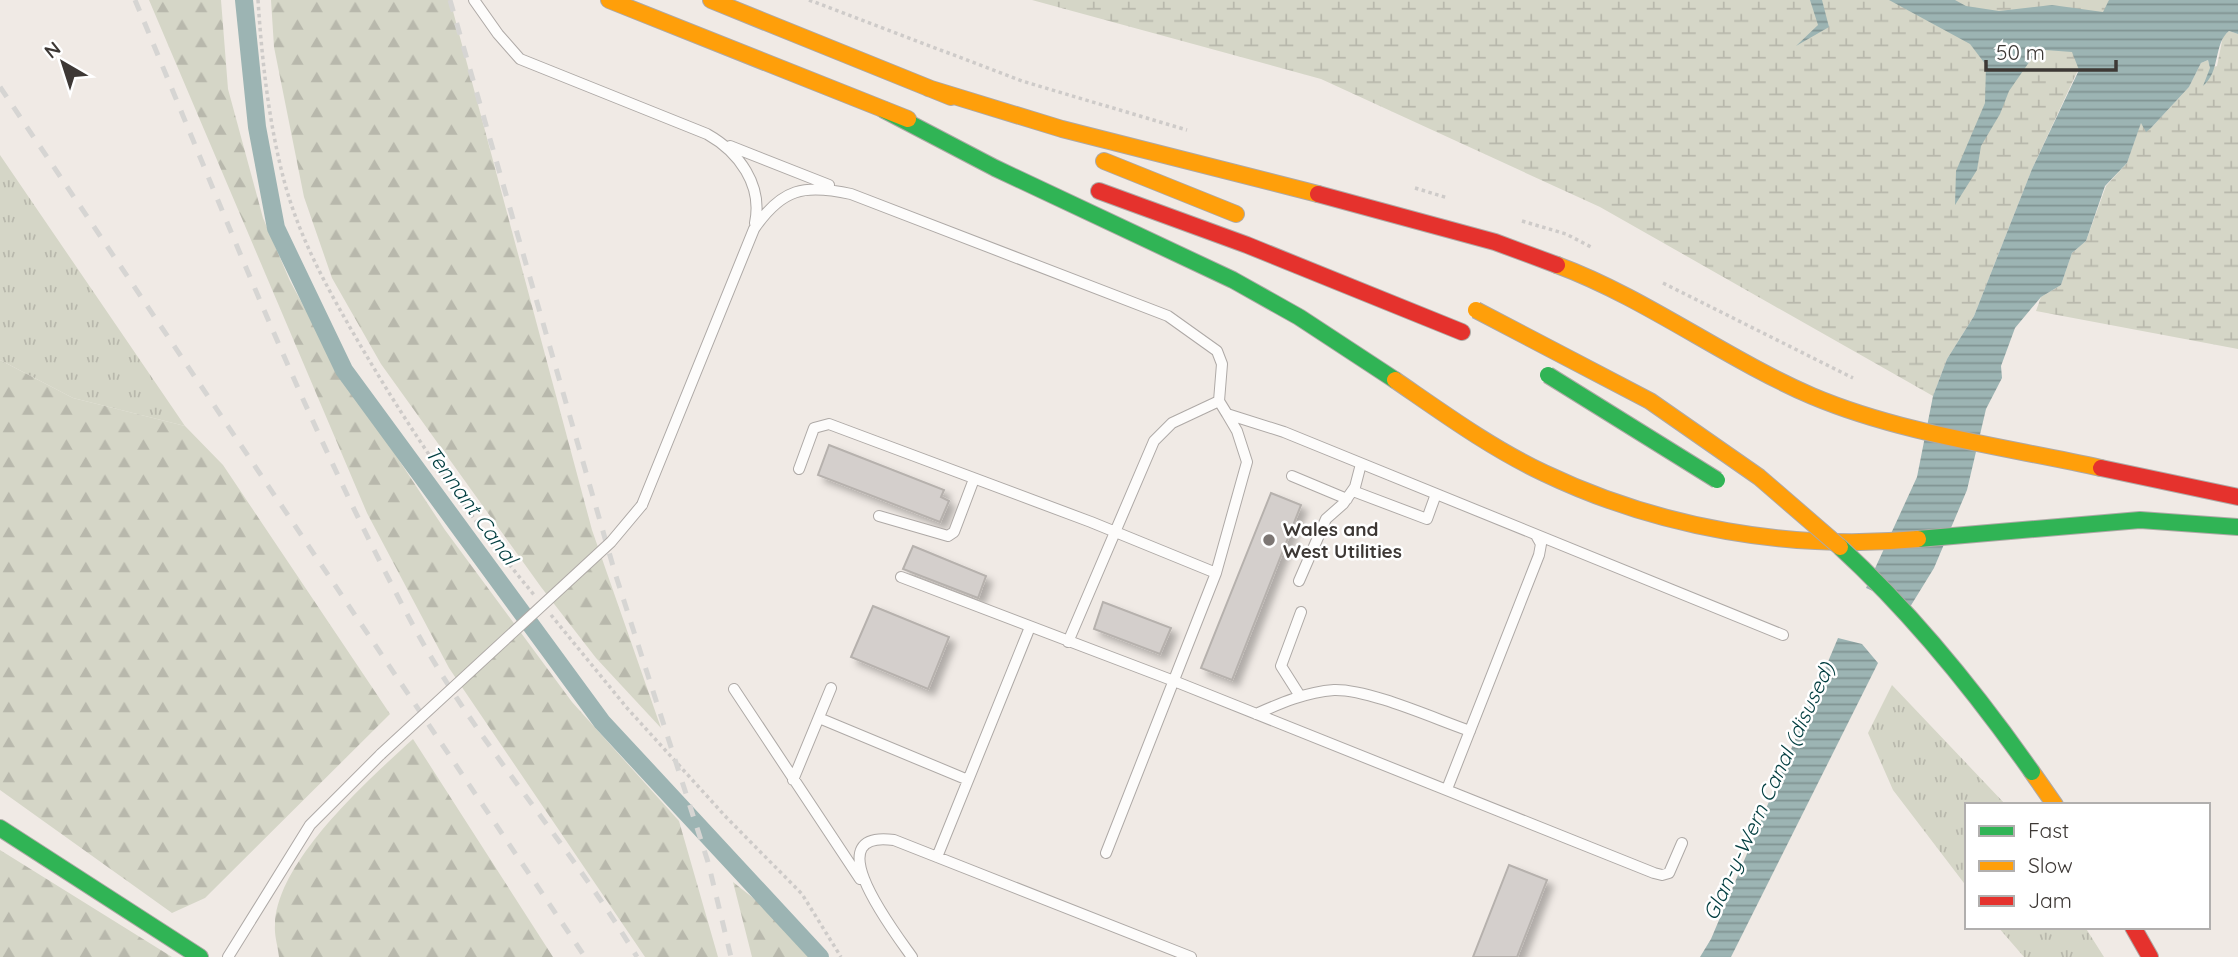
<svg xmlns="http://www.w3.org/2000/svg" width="2238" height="957" viewBox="0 0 2238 957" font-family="Quicksand,sans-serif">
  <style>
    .grass { fill: url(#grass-tufts) }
    .forest { fill: url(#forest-firs) }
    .wetland { fill: url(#wetland-marsh) }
    .water { fill: url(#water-rules) }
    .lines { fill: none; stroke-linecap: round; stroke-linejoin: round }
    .canal { stroke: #9cb4b3; stroke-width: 18 }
    .building { fill: #d4cfcc; stroke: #b6b1ad; stroke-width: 2; filter: url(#shadow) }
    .lane-casing { stroke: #aea9a6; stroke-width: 12 }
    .fast-casing { stroke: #aea9a6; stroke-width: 18 }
    .slow-casing { stroke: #aea9a6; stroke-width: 18 }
    .jam-casing { stroke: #aea9a6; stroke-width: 18 }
    .path { stroke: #cecbc9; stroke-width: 3.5; stroke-dasharray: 3.5 3.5; stroke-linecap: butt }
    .lane { stroke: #fdfcfb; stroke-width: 10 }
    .fast { stroke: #30b455; stroke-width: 16 }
    .slow { stroke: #ff9f0a; stroke-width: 16 }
    .jam { stroke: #e5322d; stroke-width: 16 }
    .rail { stroke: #d6d5d3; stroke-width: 5; stroke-dasharray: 12 12; stroke-linecap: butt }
    .lane-bridge-casing { stroke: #aea9a6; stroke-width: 12; stroke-linecap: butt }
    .fast-bridge-casing { stroke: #aea9a6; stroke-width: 18; stroke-linecap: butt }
    .slow-bridge-casing { stroke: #aea9a6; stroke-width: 18; stroke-linecap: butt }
    .lane-bridge { stroke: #fdfcfb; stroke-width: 10 }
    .fast-bridge { stroke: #30b455; stroke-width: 16 }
    .slow-bridge { stroke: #ff9f0a; stroke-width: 16 }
    .poi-dot { fill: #7c7673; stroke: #fff; stroke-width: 2.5 }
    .labels { text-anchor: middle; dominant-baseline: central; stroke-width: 5; stroke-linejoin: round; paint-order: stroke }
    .poi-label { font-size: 19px; font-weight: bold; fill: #3d3835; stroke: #fff; text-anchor: start }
    .water-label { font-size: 21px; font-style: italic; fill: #003d3f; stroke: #fff }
  </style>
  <defs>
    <pattern id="grass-tufts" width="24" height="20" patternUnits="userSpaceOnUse" patternTransform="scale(1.75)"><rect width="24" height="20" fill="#d5d6c7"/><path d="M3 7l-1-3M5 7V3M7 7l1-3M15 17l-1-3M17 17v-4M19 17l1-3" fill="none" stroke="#b8b8ac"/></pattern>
    <pattern id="forest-firs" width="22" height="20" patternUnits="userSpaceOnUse" patternTransform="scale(1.75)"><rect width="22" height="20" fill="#d5d6c7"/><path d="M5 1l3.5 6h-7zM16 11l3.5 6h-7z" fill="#b8b8ac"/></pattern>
    <pattern id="wetland-marsh" width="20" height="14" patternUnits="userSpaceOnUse" patternTransform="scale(1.75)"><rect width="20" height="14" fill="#d5d6c7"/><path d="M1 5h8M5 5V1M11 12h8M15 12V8" fill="none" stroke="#b8b8ac"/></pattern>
    <pattern id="water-rules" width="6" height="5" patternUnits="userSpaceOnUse" patternTransform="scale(1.75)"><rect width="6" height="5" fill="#9cb4b3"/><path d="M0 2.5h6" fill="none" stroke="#809392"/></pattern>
    <filter id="shadow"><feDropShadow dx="6" dy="6" stdDeviation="3.5" flood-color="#0004"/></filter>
  </defs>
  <rect width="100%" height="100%" fill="#f0eae5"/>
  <path class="grass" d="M0 155 185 426 73 398 0 360Z
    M1892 685 2006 805H1967V887L1893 790 1868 733Z
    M1998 927H2085L2104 957H2024Z"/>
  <path class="forest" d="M149 0H221L228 89 263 218 290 281 331 357 445 530 572 702 679 821 718 957H645L449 668 367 513Z
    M271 0H450L592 530 661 728 596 658 541 587 381 364 332 278 304 197 274 47Z
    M0 360 73 398 185 426 223 465 390 714 205 898 172 913 0 790Z
    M413 739 553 957H279C278 947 274 935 275 925 276 862 368 780 413 739Z
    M0 850 172 957H0Z
    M733 882 813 946 820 957H752Z"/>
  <path class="wetland" d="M1032 0H2109L2110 1 2032 169 1974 316 1947 359 1933 396 1600 207 1321 79Z
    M2229 31 2238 34V349L2036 311 2041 297 2061 285 2072 253 2086 241 2106 186 2127 163 2141 122 2151 128 2189 87 2201 63 2208 60 2210 68 2217 66 2223 36Z"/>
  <path class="water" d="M1810 0H1822L1829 27 1796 46 1818 25Z
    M1889 0H1955L1966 6 1999 11 2052 5 2103 12 2109 0H2238V34L2229 31C2213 44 2221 71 2203 86L2210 68 2208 60 2201 63 2189 87 2151 128 2146 132 2141 123 2127 163 2105 186 2086 241 2072 253 2061 285 2041 297 2015 328 2001 366 2002 378 1986 409 1967 490 1934 568 1910 607 1866 588 1917 477 1933 396 1947 359 1974 316 2032 169 2079 70 2072 52 2045 50 2032 58 2009 91 2000 114 1981 146 1977 170 1955 205 1956 171 1985 103 1986 65 1970 44Z
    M1838 638 1862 644 1878 663 1731 957H1700L1711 939Z"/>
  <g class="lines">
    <path class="canal" d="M244 0 257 127 276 228 344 370 602 722 820 957"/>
  </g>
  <path class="building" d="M829 445 944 490 941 497 949 501 940 522 818 475Z
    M1271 493 1301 505 1232 680 1201 668Z
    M913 546 986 576 978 598 903 569Z
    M1103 602 1171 628 1160 654 1094 629Z
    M873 606 949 637 928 689 851 657Z
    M1509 865 1547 880 1517 957H1473Z"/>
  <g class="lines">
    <g class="lane-casing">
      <path id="lane" d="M474 0 498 34 520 59 707 134C739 152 763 185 755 223
        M730 146 829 185
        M799 469 814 428 829 424 1091 522 1216 573
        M1292 476 1347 499
        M1353 491 1427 519 1436 494
        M642 505 754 229C782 188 804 184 851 194L1168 316 1217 351 1222 364 1219 401 1227 414 1284 432 1783 635
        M879 516 948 536 954 532 974 479
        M901 577 1174 681 1654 873 1662 875 1669 873 1682 843
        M1299 581 1326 519 1343 504 1355 487 1361 464
        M1068 642 1154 441 1172 423 1219 401
        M734 689 860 879
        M1300 696 1281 666 1301 612
        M1256 714C1281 703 1306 692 1334 690 1369 689 1435 719 1470 731
        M819 718 968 780
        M793 780 831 688
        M1447 789 1539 555 1541 544 1536 535
        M1106 853 1216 573 1247 462 1237 431 1227 414
        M937 857 1030 627
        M228 957 310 825 381 754
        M912 957C896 934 814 829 894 840L1191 957"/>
    </g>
    <g class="fast-casing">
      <path id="fast" d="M884 110 995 168 1233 280 1299 317 1395 380
        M1918 539 2140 520 2238 527
        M0 828 200 957"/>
    </g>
    <g class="slow-casing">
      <path id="slow" d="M609 0 908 119
        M711 0 951 97
        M928 88 1062 129 1318 194
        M1104 161 1236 214
        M1557 265C1646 298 1724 358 1812 396 1902 434 2006 447 2101 468
        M1395 380C1443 413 1491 448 1544 473 1659 528 1792 551 1918 539
        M2032 772 2055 805"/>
    </g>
    <g class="jam-casing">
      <path id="jam" d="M1099 191 1247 245 1462 332
        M1318 194 1495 242 1557 265
        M2101 468 2238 497
        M2133 927 2150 957"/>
    </g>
    <path class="path" d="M258 0C262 61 269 125 285 184 301 242 329 291 359 343 411 432 469 517 535 596
      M809 0 1022 81 1187 130
      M1415 188 1448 198
      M1522 221 1566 234 1593 248
      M1663 283 1853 378
      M551 615 627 708 726 817 802 894 841 957"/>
    <use href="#lane" class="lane"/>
    <use href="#fast" class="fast"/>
    <use href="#slow" class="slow"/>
    <use href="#jam" class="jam"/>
    <path class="rail" d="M135 0C223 210 306 426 414 627 478 745 569 843 637 957
      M450 0 615 573 708 862 731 957
      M0 87 585 957"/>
    <g class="lane-bridge-casing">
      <path id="lane-bridge" d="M381 754 611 542 642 505"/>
    </g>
    <g class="fast-bridge-casing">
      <path id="fast-bridge" d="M1548 375 1717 480
        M1840 547C1913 614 1975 691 2032 772"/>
    </g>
    <g class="slow-bridge-casing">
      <path id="slow-bridge" d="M1476 310 1650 401 1759 477 1840 547"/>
    </g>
    <use href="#lane-bridge" class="lane-bridge"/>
    <use href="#fast-bridge" class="fast-bridge"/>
    <use href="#slow-bridge" class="slow-bridge"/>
  </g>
  <circle class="poi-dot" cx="1269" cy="540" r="7"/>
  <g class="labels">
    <g class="poi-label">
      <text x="1283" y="529">Wales and<tspan x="1283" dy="22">West Utilities</tspan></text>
    </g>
    <g class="water-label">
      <text transform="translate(472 505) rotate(54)">Tennant Canal</text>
      <text transform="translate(1768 791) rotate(-65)">Glan-y-Wern Canal (disused)</text>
    </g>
  </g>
  <rect x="1965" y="803" width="245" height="126" fill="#ffffff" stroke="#b1afae" stroke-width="2"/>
  <rect x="1979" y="826" width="35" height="10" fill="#30b455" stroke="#b1afae" stroke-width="2"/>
  <text x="2028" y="838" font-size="21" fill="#3d3835">Fast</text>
  <rect x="1979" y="861" width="35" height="10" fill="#ff9f0a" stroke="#b1afae" stroke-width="2"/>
  <text x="2028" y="873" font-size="21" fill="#3d3835">Slow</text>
  <rect x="1979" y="896" width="35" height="10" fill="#e5322d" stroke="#b1afae" stroke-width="2"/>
  <text x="2028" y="908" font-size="21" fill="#3d3835">Jam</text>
  <g transform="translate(63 63) rotate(321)" stroke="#ffffff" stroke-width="5" paint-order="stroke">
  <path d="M0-5L12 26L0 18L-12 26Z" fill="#3d3835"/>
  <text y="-10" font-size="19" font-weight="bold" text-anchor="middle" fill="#3d3835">N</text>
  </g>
  <path d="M1986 60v10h130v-10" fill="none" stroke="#3d3835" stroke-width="3.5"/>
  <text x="1996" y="60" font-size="21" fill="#3d3835" stroke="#ffffff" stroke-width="5" paint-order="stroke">50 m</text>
</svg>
